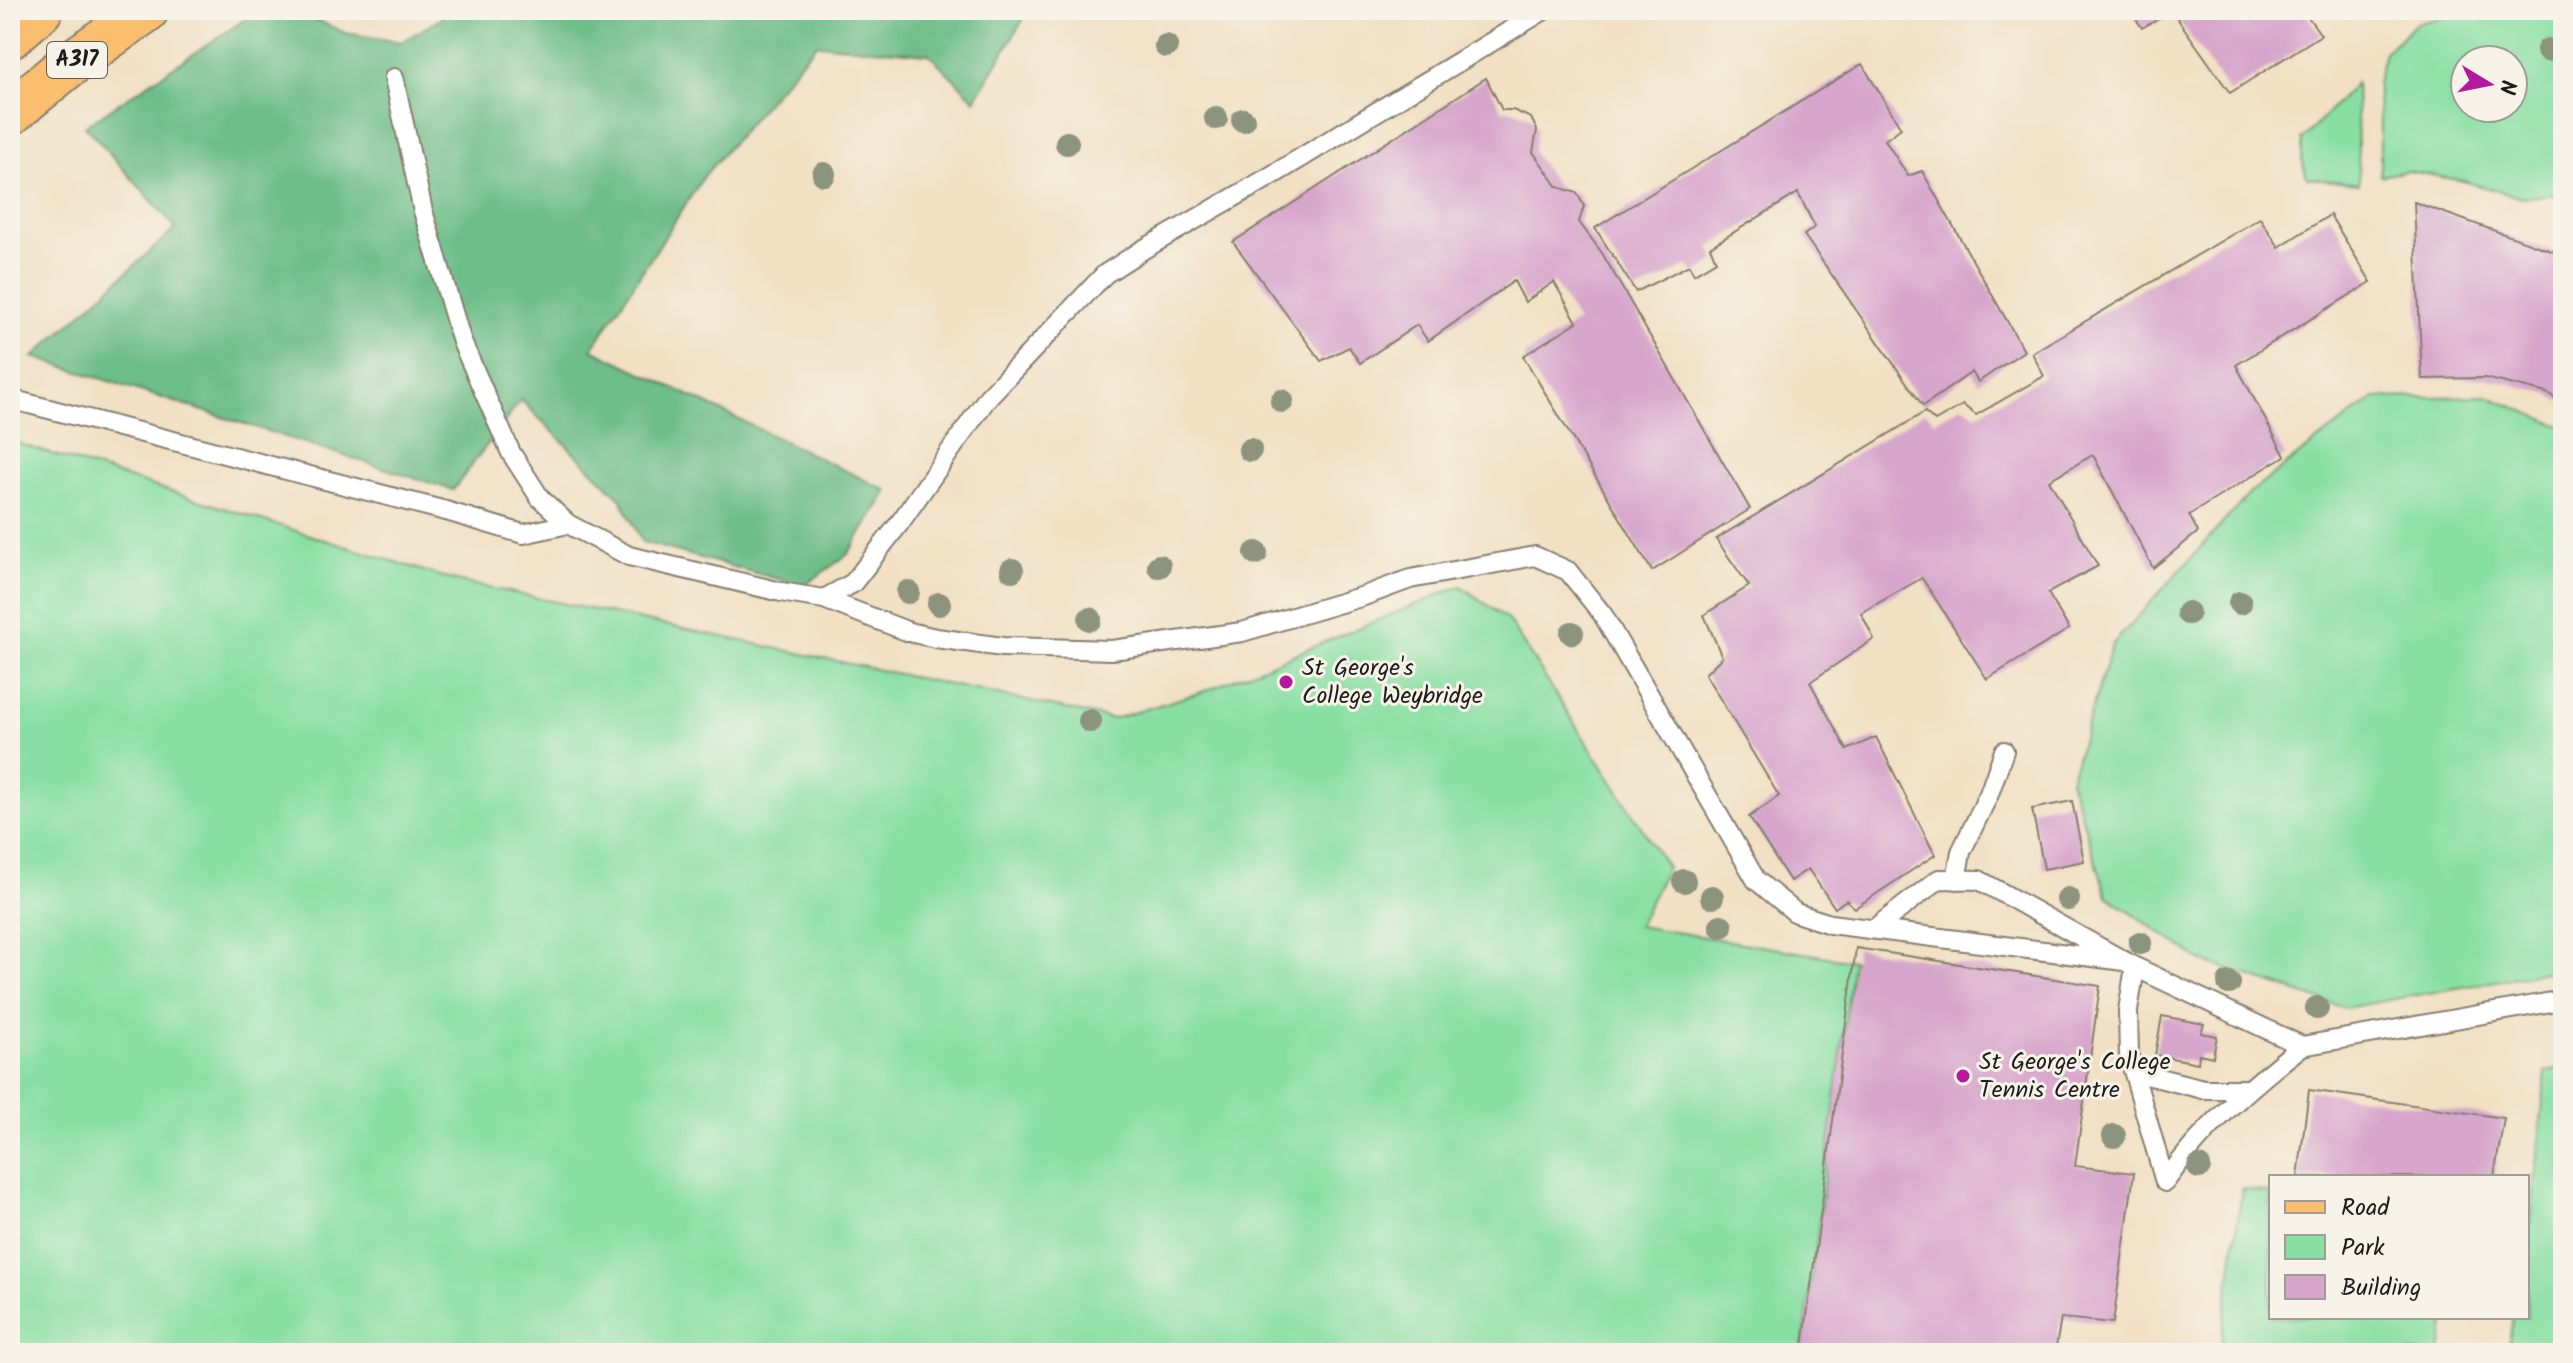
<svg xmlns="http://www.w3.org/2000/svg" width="2573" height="1363" viewBox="0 0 2573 1363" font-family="Kalam,sans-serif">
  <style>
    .green { fill: #88dfa3; stroke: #527e60; stroke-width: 2; fill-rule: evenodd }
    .forest { fill: #6ebe89; stroke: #456d52; stroke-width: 2 }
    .building { fill: #d7a6cc }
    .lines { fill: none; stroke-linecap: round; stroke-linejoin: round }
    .service-casing { stroke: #867e70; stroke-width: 22 }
    .primary-casing { stroke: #867e70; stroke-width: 48 }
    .service { stroke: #fff; stroke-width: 18 }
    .primary { stroke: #fbbd6e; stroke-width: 44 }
    .tree { fill: #8d947d }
    .poi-dot { fill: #b5179e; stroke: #f7f3e8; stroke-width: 3 }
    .labels { text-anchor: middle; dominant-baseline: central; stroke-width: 6; stroke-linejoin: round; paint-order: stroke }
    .shield { fill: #f7f3e8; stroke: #5e5c59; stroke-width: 2 }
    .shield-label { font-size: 22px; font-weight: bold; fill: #1c1c1c }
    .poi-label { font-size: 24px; fill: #1c1c1c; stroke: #f7f3e8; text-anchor: start }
  </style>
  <rect width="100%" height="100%" fill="#f7f3e8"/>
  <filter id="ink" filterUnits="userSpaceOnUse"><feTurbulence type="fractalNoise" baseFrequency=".0125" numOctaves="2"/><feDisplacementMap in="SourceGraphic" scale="16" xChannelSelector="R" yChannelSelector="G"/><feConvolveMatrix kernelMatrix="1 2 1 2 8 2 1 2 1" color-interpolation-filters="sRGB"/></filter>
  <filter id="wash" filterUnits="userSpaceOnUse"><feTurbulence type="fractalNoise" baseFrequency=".006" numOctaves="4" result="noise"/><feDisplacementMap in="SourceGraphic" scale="32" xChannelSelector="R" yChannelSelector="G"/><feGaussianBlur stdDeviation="1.8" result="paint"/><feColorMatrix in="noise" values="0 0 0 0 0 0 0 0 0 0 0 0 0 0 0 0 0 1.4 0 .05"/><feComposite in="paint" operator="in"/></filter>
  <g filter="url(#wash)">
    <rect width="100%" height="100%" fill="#f1e0c3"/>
    <path class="green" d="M2563 15V193L2522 198 2459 180 2408 171 2380 176V123L2377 83 2385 52 2417 23 2450 16ZM2513 60V108H2465V60Z
      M2356 83 2359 184 2307 178 2302 159V140Z
      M2487 396 2563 427V969L2345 1008 2200 960 2107 896 2070 780 2112 645 2251 492 2374 398Z
      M10 441 456 581 1113 719 1205 691 1461 586 1508 620 1667 867 1638 926 1853 961 1802 1353H10Z
      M2563 1068V1353H2507L2513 1317H2527V1240L2533 1204 2546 1071Z
      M2242 1189 2271 1193V1317H2446L2441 1353H2220Z"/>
    <path class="forest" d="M259 10H295L345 33 401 42 440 19 445 10H1029L975 100 929 54 816 44 704 176 592 349 888 491 848 554 804 586 642 542 621 499 521 400 453 490 33 357 176 228 85 126Z"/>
    <g id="blocks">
      <path class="building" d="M2130 10H2303L2321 35 2230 93 2172 11 2142 28Z
        M1862 64 1901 128 1885 140 1908 176 1922 171 2024 351 1978 382 1972 372 1923 406 1804 235 1815 227 1798 193 1710 247 1716 261 1694 274 1689 265 1636 292 1595 228Z
        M1486 78 1502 110H1513L1531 118 1537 130 1533 152 1558 187 1577 193 1584 206 1579 222 1602 253 1750 509 1652 571 1523 356 1577 322 1554 282 1525 302 1514 281 1428 341 1417 325 1360 363 1349 347 1321 361 1233 242Z
        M2414 202 2563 255V402L2547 393 2485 378 2422 379Z
        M2330 215 2371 282 2236 365 2285 456 2189 515 2198 532 2153 568 2093 455 2049 480 2098 566 2048 593 2069 629 1987 679 1922 578 1861 613 1874 639 1810 682 1847 750 1876 737 1935 855 1855 908 1846 900 1835 908 1808 869 1790 881 1749 817 1779 796 1705 674 1722 657 1704 615 1749 586 1716 539 1925 412 1935 421 1963 405 1976 415 2044 376 2032 353 2260 218 2279 247Z
        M2072 801 2084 861 2044 869 2032 809Z
        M1856 948 2100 986 2075 1166 2134 1173 2113 1323 2061 1318 2055 1353H1802Z
        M2162 1016 2204 1024 2201 1033 2217 1036 2213 1057 2199 1054 2198 1063 2155 1055Z
        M2309 1090 2504 1118 2494 1177H2298Z"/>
    </g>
  </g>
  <g filter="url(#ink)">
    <use href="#blocks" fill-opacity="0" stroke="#867e70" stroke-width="2"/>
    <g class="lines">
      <g class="service-casing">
        <path id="service" d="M1544 10 1271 176 1144 249 1105 274 988 397 899 524 853 583 824 599 909 632 936 638 1003 647 1112 650 1242 632 1364 596 1410 579 1535 556 1568 571 1603 615 1756 880 1796 913 1830 924 2124 961
          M394 78 423 211 462 342 511 453 540 498 568 524 629 556 781 592 824 599
          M10 399 446 511 523 534 568 524
          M1956 880 1961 852 1989 794 2004 751
          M1874 929 1939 879 1979 880 2135 967 2302 1046 2563 1000
          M2135 967 2128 1011 2129 1056 2165 1182C2202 1128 2251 1086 2302 1046
          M2135 1072 2203 1089H2250"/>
      </g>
      <g class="primary-casing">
        <path id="primary" d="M10 36 40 10
          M10 113 66 67 146 10"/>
      </g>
      <use href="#service" class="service"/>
      <use href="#primary" class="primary"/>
    </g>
    <g class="tree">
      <circle cx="1166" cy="46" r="12"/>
      <circle cx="2548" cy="50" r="12"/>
      <circle cx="1216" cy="118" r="12"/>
      <circle cx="1243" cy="120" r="12"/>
      <circle cx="1067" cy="143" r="12"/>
      <circle cx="824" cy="174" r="12"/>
      <circle cx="1282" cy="401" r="12"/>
      <circle cx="1250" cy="450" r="12"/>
      <circle cx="1256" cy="553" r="12"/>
      <circle cx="1159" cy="566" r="12"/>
      <circle cx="1012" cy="570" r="12"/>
      <circle cx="908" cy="592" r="12"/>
      <circle cx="2240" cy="603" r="12"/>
      <circle cx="939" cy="604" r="12"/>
      <circle cx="2188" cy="613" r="12"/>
      <circle cx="1090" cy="619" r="12"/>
      <circle cx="1572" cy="633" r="12"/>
      <circle cx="1090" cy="721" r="12"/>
      <circle cx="1684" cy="881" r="12"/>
      <circle cx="1712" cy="897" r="12"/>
      <circle cx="2068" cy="899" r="12"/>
      <circle cx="1721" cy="926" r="12"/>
      <circle cx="2140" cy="943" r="12"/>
      <circle cx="2229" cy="983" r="12"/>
      <circle cx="2317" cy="1008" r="12"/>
      <circle cx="2114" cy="1136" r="12"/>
      <circle cx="2199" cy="1167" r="12"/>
    </g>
  </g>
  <g class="poi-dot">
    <circle cx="1286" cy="682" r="8"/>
    <circle cx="1963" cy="1076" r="8"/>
  </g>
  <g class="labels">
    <rect class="shield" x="47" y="42" width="60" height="36" rx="6"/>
    <g class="shield-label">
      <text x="77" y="60">A317</text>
    </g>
    <g class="poi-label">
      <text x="1302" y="668">St George's<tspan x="1302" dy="28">College Weybridge</tspan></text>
      <text x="1979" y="1062">St George's College<tspan x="1979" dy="28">Tennis Centre</tspan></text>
    </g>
  </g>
  <rect width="2573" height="1363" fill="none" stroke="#f7f3e8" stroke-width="40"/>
  <rect x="2269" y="1175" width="260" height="144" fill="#f7f3e8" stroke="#9f9d96" stroke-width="2"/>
  <rect x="2285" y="1201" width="40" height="12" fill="#fbbd6e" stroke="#9f9d96" stroke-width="2"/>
  <text x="2341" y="1215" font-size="24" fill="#1c1c1c">Road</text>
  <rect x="2285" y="1235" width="40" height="24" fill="#88dfa3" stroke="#9f9d96" stroke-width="2"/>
  <text x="2341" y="1255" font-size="24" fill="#1c1c1c">Park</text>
  <rect x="2285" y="1275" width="40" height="24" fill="#d7a6cc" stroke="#9f9d96" stroke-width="2"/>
  <text x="2341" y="1295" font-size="24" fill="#1c1c1c">Building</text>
  <g transform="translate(2489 84) rotate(100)"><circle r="38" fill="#f7f3e8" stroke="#9f9d96" stroke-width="2"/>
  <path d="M0-6L14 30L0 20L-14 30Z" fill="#b5179e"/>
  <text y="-12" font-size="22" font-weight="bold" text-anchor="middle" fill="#1c1c1c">N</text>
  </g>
</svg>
